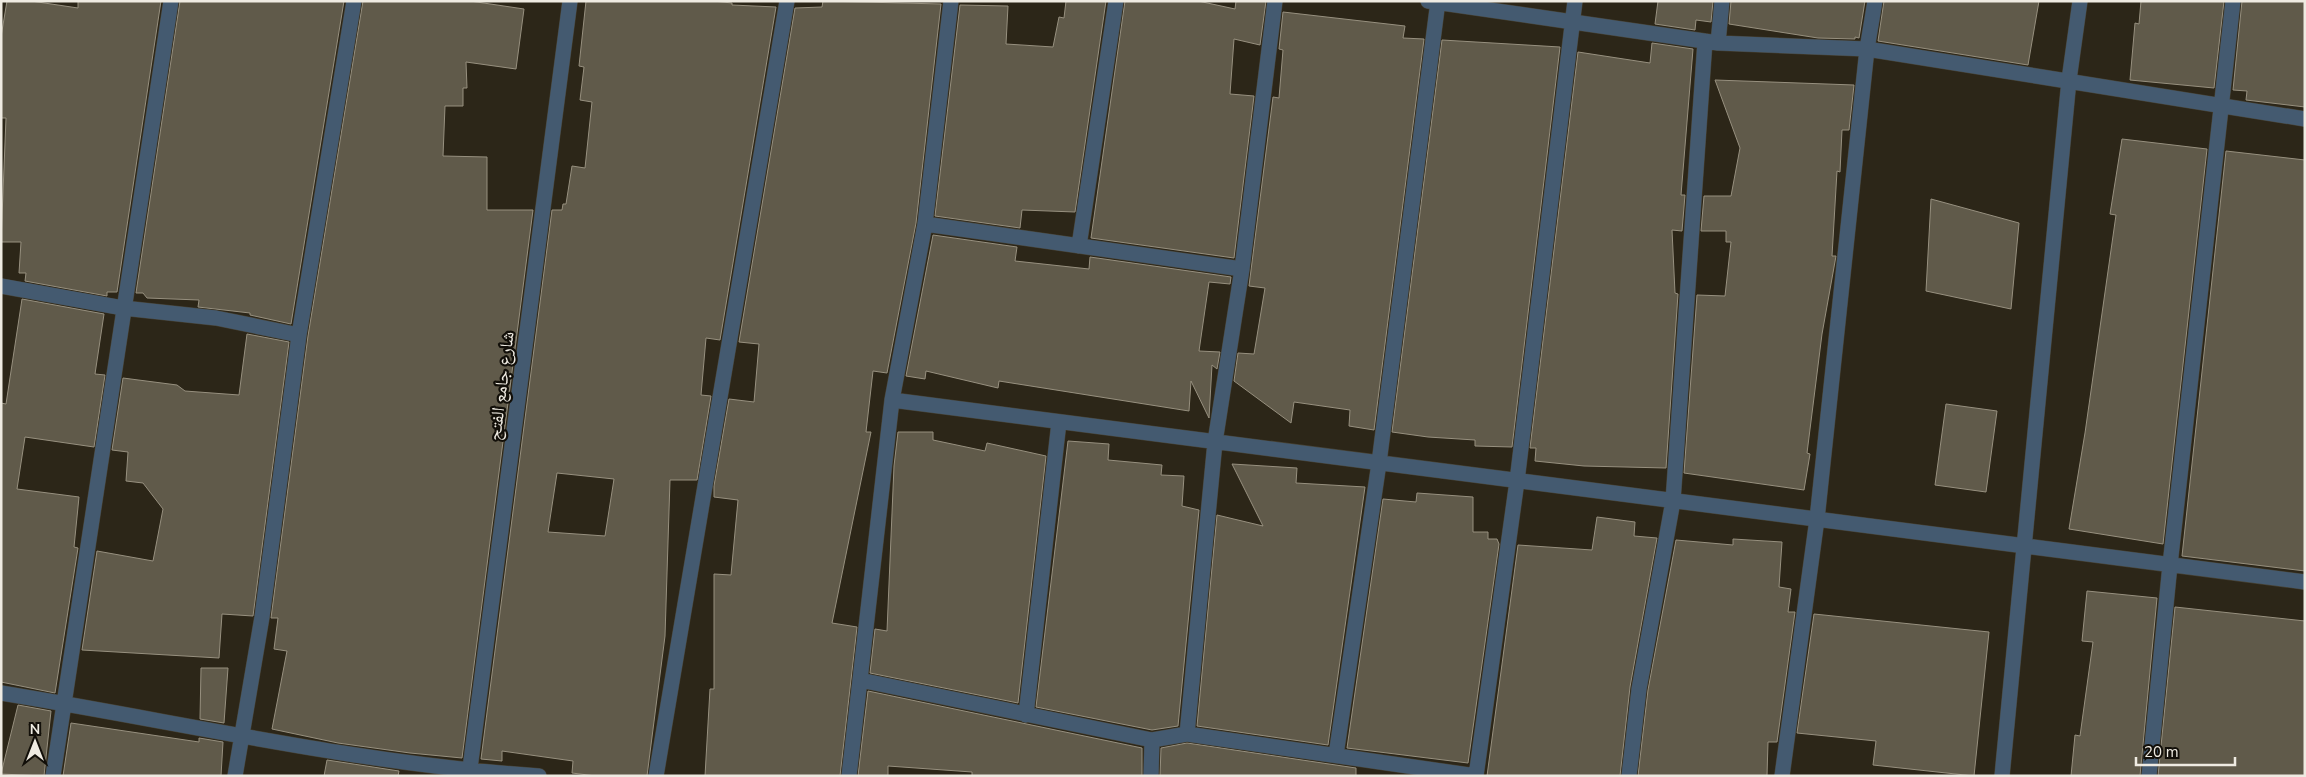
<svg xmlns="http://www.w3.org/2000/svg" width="2306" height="777" viewBox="0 0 2306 777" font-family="'Nunito Sans','Noto Naskh Arabic',sans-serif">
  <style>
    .building { fill: #605a4a; stroke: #97907f; fill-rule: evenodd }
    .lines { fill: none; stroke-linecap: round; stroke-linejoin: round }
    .minor-casing { stroke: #474234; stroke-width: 16 }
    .minor { stroke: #445a70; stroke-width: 15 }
    .labels { text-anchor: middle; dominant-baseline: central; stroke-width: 4.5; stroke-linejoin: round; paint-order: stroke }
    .street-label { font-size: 18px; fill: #efebe2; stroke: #120f09 }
  </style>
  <rect width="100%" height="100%" fill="#2c2618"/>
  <path class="building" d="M7 1H31L78 8V1H161L117 292H107V296L25 281 26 273H19L21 242H1L6 118H1V37Z
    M180 1H344L291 324 250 315V313L198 307 199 300 147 298 143 293H136Z
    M363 1H470L524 9 516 69 466 62 467 88H463V106H445L443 156 487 157V210H533L462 758 410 753 338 743 272 729 287 651 274 649 278 618H271L308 336Z
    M586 1H713L732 3V5L776 7 720 340 706 338 701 395 711 396 697 480H670L665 636 647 776H596L572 773 573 761 502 751V761L481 759 552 210H562L563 204H566L572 166 585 168 592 102 580 100 584 67 579 66ZM557 473 614 479 605 536 548 532Z
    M823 1 941 4 916 223 887 373 873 371 866 432H871L832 623 857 627 840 776H705L710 689H714V574L731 575 738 500 714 497V486L729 399 754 402 759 344 739 342 795 8 822 7Z
    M1066 1H1106L1075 212 1022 210 1020 228 935 216 960 5 1008 6 1006 44 1053 47 1059 17 1064 18Z
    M1125 1H1198L1235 9 1236 1H1266L1260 45 1234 39 1230 94 1254 96 1234 258 1091 238Z
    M1658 1H1713L1711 22 1696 20 1695 30 1655 24Z
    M1731 1H1865L1859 38 1855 37V39L1818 38 1729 24Z
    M1884 1H2039L2028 65 1878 41Z
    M2141 1H2224L2214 88 2130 80 2135 23 2139 24Z
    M2242 1H2305V107L2246 100 2247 91 2233 90Z
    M1283 12 1405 26 1403 38 1424 39 1374 430 1349 426 1350 410 1294 402 1291 423 1234 381 1238 353 1254 354 1265 288 1249 286 1273 97 1279 98 1283 50 1279 49Z
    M1442 40 1560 47 1512 447 1475 446V440L1428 437 1392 432Z
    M1652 43 1693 49 1681 195H1685L1682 231 1672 230 1675 293 1678 294 1666 468 1584 466 1535 461 1536 448H1530L1578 52 1650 63Z
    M1715 80 1854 85 1849 130H1842L1840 172 1837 171 1832 256H1836L1822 334 1807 453 1810 454 1804 490 1684 473 1697 295 1725 296 1731 242H1726V231H1701L1704 196H1731L1740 148Z
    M2122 139 2207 149 2163 544 2069 529 2085 433 2116 215 2110 214Z
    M2226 151 2305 160V571L2182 556Z
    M1931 199 2019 223 2011 309 1926 291Z
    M933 235 1017 247 1015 261 1089 269 1090 257 1231 277 1230 284 1209 282 1199 351 1220 352 1217 369 1212 365 1209 418 1191 381 1189 411 999 381 998 388 926 371 925 379 906 376Z
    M22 299 104 314 95 374 105 375 94 447 25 437 17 489 79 497 74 547 78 548 55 693 1 682V403L6 404Z
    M247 334 289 342 253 616 222 614 219 658 82 650 97 551 153 561 163 509 143 483 126 481 128 452 112 450 123 378 177 385 185 391 239 395Z
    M1946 404 1997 411 1986 492 1935 485Z
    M898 432H933V440L985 451 987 443 1046 456 1018 703 870 673 875 629 887 631 894 466Z
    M1068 441 1109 444 1108 460 1162 465 1161 475 1184 476 1182 506 1199 510 1178 726 1152 730 1036 707Z
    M1232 464 1297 468 1296 483 1365 487 1328 745 1197 726 1217 515 1263 526Z
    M1417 493 1473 497V532H1488V539H1497L1499 544 1468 763 1347 748 1383 499 1416 502Z
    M1597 517 1635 522 1634 536 1657 538 1630 687 1620 776H1487L1518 545 1592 550Z
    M1733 539 1782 542 1779 587 1791 589 1788 612H1795L1777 742H1768L1767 776H1638L1648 690 1676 540 1733 545Z
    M2087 591 2157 598 2140 776H2071L2075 735 2080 736 2093 642 2082 641Z
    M2175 607 2305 621V776H2158Z
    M1814 614 1989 632 1974 776 1873 765 1876 741 1797 733Z
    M201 668H228L224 723 200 719Z
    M868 691 1142 748V776H972V772L888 766V776H858Z
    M18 705 51 711 44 776 1 774Z
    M71 723 199 742V738L223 742 221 776H63Z
    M1187 743 1356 768V776H1160L1161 748Z
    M327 760 399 771 398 776H324Z"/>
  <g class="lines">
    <g class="minor-casing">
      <path id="minor" d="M1428 1 1718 43 1867 49 2305 119
        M1718 43 1722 1
        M925 224 1242 269
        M1079 246 1116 1
        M1 286 123 308 216 318 299 335
        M892 400 2305 582
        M860 680 1152 740
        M1 693C180 722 358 764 539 776
        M1026 715 1059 422
        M1187 734 1476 776
        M1336 755 1379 463 1438 1
        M53 776 171 1
        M235 776 262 617 299 335 354 1
        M469 776 570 1
        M656 776 787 1
        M849 776 892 400 925 224 951 1
        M1151 776 1152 740 1187 734 1215 442 1242 269 1275 1
        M1476 776 1517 481 1575 1
        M1629 776 1639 689 1673 501 1705 41
        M1782 776 1817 519 1867 49 1875 1
        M2002 776 2069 80 2080 1
        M2149 776 2170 565 2233 1"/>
    </g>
    <use href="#minor" class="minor"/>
  </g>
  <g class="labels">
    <g class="street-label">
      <text transform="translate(501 386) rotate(-83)">شارع جامع الفتح</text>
    </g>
  </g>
  <rect width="2306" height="777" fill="none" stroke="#efebe2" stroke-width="5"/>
  <g transform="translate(35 742)" stroke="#120f09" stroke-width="4" paint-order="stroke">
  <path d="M0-4L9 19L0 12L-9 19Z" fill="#efebe2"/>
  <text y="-8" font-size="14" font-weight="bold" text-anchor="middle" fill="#efebe2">N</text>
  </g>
  <path d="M2136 757v8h99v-8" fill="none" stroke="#efebe2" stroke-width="2.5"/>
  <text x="2144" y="757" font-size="15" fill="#efebe2" stroke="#120f09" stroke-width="4" paint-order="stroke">20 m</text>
</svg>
